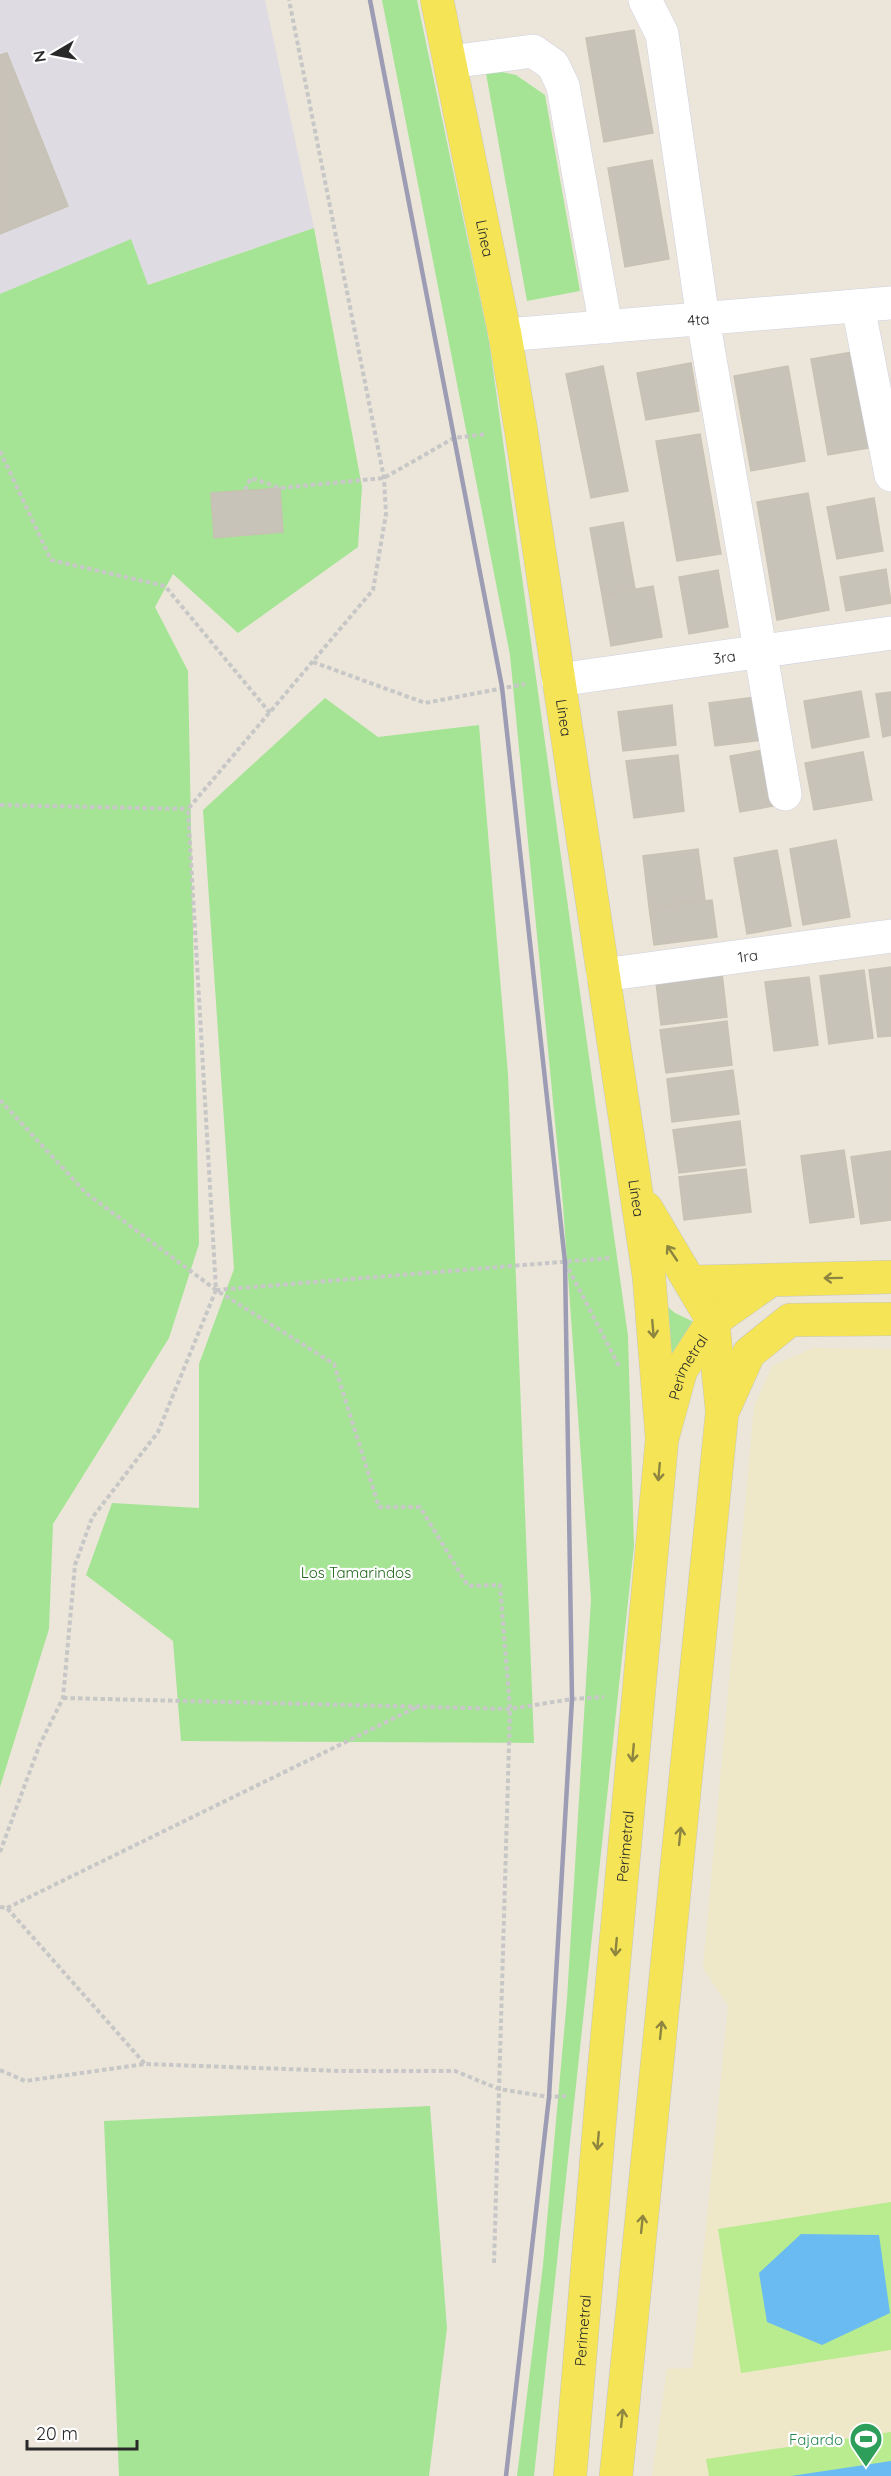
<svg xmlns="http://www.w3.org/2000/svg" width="891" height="2476" viewBox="0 0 891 2476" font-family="Quicksand,sans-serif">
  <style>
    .industrial { fill: #dedbe3 }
    .education { fill: #eee7c8 }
    .green { fill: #a5e494 }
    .pitch { fill: #b8ec8f }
    .water { fill: #69bbf2 }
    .building { fill: #c7c3b9; stroke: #c7c2b3; stroke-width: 1.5 }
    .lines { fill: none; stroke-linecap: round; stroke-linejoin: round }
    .minor-casing { stroke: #cfd0e2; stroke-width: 34 }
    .major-casing { stroke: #c7c7c7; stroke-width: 34 }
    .path { stroke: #c7c7c7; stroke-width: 4; stroke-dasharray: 4.5 3; stroke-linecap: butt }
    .minor { stroke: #fff; stroke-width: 33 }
    .major { stroke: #f4e456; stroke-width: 33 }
    .rail { stroke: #9c9db4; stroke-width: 4.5 }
    .oneway { stroke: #8e8640 }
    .labels { text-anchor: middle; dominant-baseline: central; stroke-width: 4.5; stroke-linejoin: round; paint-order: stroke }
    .street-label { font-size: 15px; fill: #292929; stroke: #fff }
    .park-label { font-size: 15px; fill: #1d6717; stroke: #fff }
    .leisure-label { font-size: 15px; fill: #27864d; stroke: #fff; text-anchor: end }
  </style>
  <rect width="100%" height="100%" fill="#ece6da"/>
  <path class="industrial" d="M0 0H265L314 228 147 285 131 240 0 294Z"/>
  <path class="education" d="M813 1348 891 1349V2476H652L667 2369 692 2368 728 2006 703 1968 754 1407 772 1366Z"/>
  <path class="green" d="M382 0H417L489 341 628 1336 634 1546 534 2476H517L543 2265 567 1999 591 1599 563 1205 510 655Z
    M485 68 516 75 545 95 580 291 527 301Z
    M314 228 362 487 358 547 238 633 173 574 155 607 188 671 199 1244 169 1338 53 1524 49 1629 0 1787V294L131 239 148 285Z
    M325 698 378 737 479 725 508 1074 534 1743 181 1741 173 1641 86 1575 112 1503 199 1508V1364L234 1269 203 810Z
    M663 1303 675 1313 694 1322 669 1376Z
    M430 2106 447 2328 429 2476H119L104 2121Z"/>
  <path class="pitch" d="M891 2202V2350L741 2373 718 2229Z
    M891 2432V2476H709L706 2459Z"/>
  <path class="water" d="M801 2234 879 2235 890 2313 822 2345 767 2322 759 2273Z
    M891 2461V2476H791Z"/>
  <path class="building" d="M634 30 653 133 604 142 586 38Z
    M7 53 68 206 0 234V55Z
    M652 160 669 259 625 267 608 168Z
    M852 352 869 448 828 455 811 359Z
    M691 363 699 411 646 420 637 373Z
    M603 366 628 491 591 498 566 374Z
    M788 366 805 461 751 471 734 376Z
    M700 434 721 554 677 561 656 441Z
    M280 488 283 532 214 538 211 493Z
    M808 493 829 610 777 620 757 502Z
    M874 498 883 551 837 559 827 507Z
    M623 522 635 589 602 595 590 528Z
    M886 569 891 603 846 611 840 577Z
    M718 570 728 627 689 634 679 577Z
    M653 586 662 637 611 646 602 595Z
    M861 691 869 737 812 748 804 701Z
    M891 692V735L883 737 876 694Z
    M756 697 762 740 715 746 709 703Z
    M672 705 676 745 623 751 618 712Z
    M763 750 773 806 740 812 730 756Z
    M863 752 872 800 814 810 805 763Z
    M678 755 684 811 634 818 626 761Z
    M836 840 850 917 803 925 790 849Z
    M698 849 705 900 649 907 643 856Z
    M777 850 791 926 747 934 734 858Z
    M712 900 717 937 654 945 649 907Z
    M891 967V1036L878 1037 869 970Z
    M864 970 873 1038 829 1044 820 976Z
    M722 973 727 1017 661 1025 656 982Z
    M809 977 818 1045 774 1051 765 982Z
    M727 1021 732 1065 666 1073 660 1030Z
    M733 1070 739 1114 672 1122 667 1079Z
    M740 1121 745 1165 679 1173 673 1130Z
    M844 1150 854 1217 810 1223 801 1156Z
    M891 1151V1220L861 1224 851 1157Z
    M746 1169 751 1212 684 1220 679 1177Z"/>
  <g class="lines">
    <g class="minor-casing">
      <g id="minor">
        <path d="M645 0 662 34 703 319 785 794"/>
        <path d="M450 62 533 51 553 65 563 86 606 327"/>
        <path d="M858 306 891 475"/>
        <path id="s1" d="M505 335 891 303"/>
        <path id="s2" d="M558 680 891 633"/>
        <path id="s3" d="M603 975 891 936"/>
      </g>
    </g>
    <g class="major-casing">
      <g id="major">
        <path id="s4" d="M437 0 505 335 521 430 649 1277 662 1439"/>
        <path d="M646 1208 713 1321 722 1410"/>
        <path d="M691 1282 771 1280"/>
        <path id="s5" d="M570 2476 602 2093 662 1439 681 1370 713 1321 771 1280 891 1277"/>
        <path d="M616 2476 722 1413 749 1353 790 1320 891 1319"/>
      </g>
    </g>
    <path class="path" d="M0 451 51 560 165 586 270 713
      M245 490 251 478 280 488 384 478 454 438 487 434
      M313 662 425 703 525 684
      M0 805 188 809
      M0 1100 86 1193 216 1290 334 1364 379 1507H420L468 1586 500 1585 510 1709 494 2264
      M565 1262 620 1368
      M216 1290 610 1258
      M63 1698 510 1709 572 1699 604 1697
      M0 1852 40 1744 63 1698 75 1565 92 1518 158 1432 216 1290 188 809 373 590 386 514 384 478 289 0
      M0 1907 7 1908 145 2064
      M7 1908 419 1706
      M0 2070 25 2081 145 2064 341 2071H455L499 2089 549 2097 566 2096"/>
    <use href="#minor" class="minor"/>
    <use href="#major" class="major"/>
    <path class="rail" d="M370 0 502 687 565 1262 572 1699 549 2097 506 2476"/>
  </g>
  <defs><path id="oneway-shaft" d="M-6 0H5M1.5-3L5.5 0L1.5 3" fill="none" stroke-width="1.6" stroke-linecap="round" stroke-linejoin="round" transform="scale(1.5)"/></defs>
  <g class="oneway">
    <use href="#oneway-shaft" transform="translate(672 1253) rotate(-124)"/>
    <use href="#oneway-shaft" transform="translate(833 1278) rotate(179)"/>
    <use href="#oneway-shaft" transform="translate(653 1329) rotate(85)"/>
    <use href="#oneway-shaft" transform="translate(659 1472) rotate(95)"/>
    <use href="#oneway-shaft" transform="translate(633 1753) rotate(95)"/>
    <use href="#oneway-shaft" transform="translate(680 1836) rotate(-84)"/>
    <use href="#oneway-shaft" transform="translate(616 1947) rotate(95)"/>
    <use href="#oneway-shaft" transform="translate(661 2030) rotate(-84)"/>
    <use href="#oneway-shaft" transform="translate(598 2141) rotate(95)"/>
    <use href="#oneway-shaft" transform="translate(642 2224) rotate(-84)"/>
    <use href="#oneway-shaft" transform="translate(622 2418) rotate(-84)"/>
  </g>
  <defs>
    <g id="stadium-pin" transform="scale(1.725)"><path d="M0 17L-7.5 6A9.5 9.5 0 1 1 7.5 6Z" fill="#2e9e5b" stroke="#fff"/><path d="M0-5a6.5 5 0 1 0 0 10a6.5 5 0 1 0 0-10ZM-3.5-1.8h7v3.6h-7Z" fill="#fff"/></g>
  </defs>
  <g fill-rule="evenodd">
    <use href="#stadium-pin" x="866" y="2439"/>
  </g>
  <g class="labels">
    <g class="street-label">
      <text stroke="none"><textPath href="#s4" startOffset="243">Línea</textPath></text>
      <text stroke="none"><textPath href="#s1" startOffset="194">4ta</textPath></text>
      <text stroke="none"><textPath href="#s2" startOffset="168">3ra</textPath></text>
      <text stroke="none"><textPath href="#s4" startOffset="729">Línea</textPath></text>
      <text stroke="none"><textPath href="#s3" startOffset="146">1ra</textPath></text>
      <text stroke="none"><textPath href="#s4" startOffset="1215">Línea</textPath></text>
      <text stroke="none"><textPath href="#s5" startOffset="1118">Perimetral</textPath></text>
      <text stroke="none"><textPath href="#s5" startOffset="632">Perimetral</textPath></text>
      <text stroke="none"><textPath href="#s5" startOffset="146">Perimetral</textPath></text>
    </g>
    <g class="park-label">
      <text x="356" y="1572">Los Tamarindos</text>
    </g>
    <g class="leisure-label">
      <text x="843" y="2439">Fajardo</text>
    </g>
  </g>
  <g transform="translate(54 54) rotate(260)" stroke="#ffffff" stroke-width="4.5" paint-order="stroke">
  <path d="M0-4.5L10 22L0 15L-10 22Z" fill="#292929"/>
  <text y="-9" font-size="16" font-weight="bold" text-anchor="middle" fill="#292929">N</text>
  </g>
  <path d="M27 2440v9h110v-9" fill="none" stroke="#292929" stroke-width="3"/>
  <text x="36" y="2440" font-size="18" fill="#292929" stroke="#ffffff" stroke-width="4.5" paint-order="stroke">20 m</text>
</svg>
